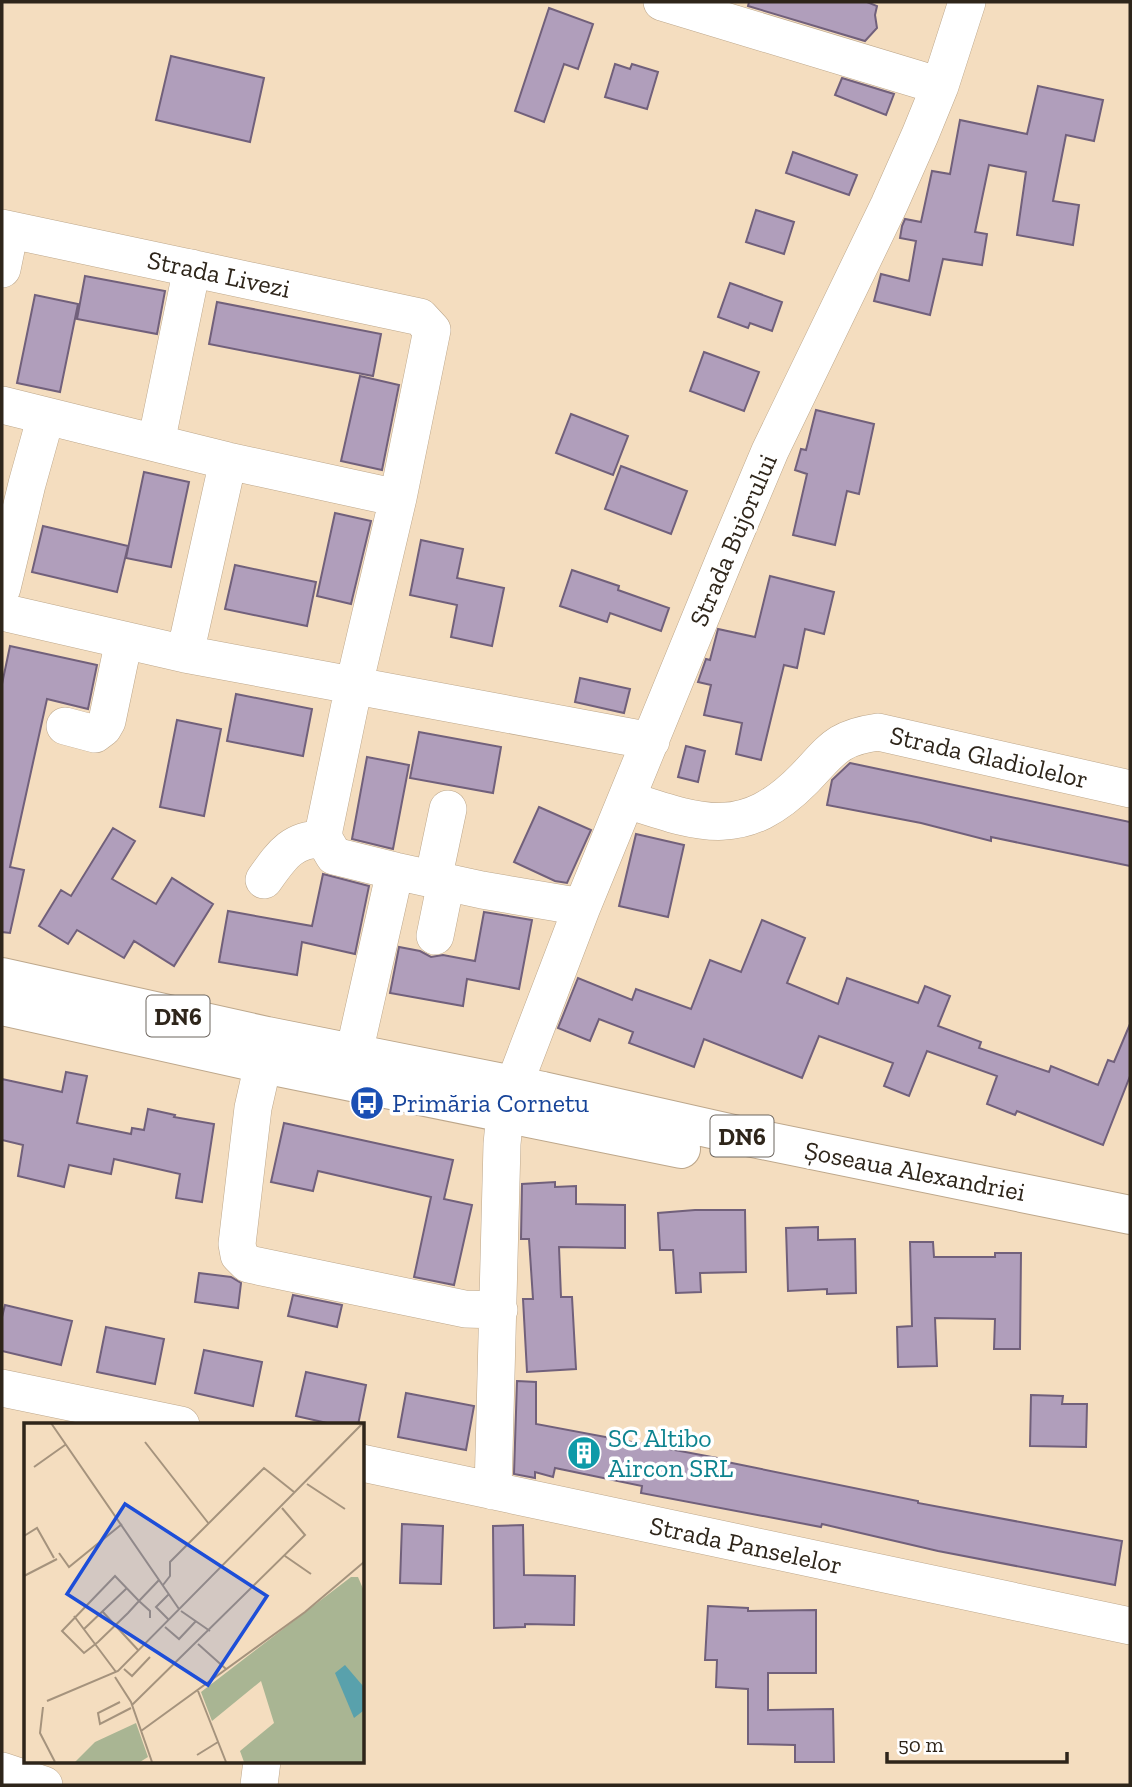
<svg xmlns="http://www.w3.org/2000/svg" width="1132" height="1787" viewBox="0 0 1132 1787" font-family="'Zilla Slab',serif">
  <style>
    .building { fill: #b09ebb; stroke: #71607b; stroke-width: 2 }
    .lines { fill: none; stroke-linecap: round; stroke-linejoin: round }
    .minor-casing { stroke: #bda78b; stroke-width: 38 }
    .highway-casing { stroke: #bda78b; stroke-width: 40 }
    .minor { stroke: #fff; stroke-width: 37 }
    .highway { stroke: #fff; stroke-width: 38 }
    .labels { text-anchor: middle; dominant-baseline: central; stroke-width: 7; stroke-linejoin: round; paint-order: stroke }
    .shield { fill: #fff; stroke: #6d665f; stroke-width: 2 }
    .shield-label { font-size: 24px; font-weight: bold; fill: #2e251a }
    .street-label { font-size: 26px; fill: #2e251a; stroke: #fff }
    .transit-label { font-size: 26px; fill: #164399; stroke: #fff; text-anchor: start }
    .culture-label { font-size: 26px; fill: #0d838f; stroke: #fff; text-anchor: start }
    .inset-road { fill: none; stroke: #a5937d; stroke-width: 2 }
    .view { fill: #1d4ed8; fill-opacity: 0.15; stroke: #1d4ed8; stroke-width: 3.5 }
    .inset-edge { fill: none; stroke: #2e251a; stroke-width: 3.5 }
  </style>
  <rect width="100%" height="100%" fill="#f4ddbf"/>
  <path class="building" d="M749 2H867L877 6 875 15 877 28 865 41 748 6Z
    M549 8 593 24 578 69 564 64 544 122 515 111Z
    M171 56 264 78 250 142 156 120Z
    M615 64 630 69 632 64 658 72 647 109 605 97Z
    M842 78 894 94 886 115 835 95Z
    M1038 86 1103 100 1094 141 1066 135 1053 201 1079 205 1073 245 1017 235 1026 172 989 165 975 232 987 234 982 265 943 259 930 315 874 301 881 274 909 281 916 241 900 238 902 226 905 219 921 222 932 171 950 174 960 120 1027 134Z
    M793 152 857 175 849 195 786 173Z
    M756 210 794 222 784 254 746 242Z
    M85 276 165 291 157 334 77 319Z
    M730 283 782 302 772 331 750 323 748 328 718 317Z
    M35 295 78 304 60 392 17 383Z
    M217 302 381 334 373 376 209 344Z
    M704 352 759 372 744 411 690 391Z
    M360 376 399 385 382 470 341 461Z
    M816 410 874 424 859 494 847 491 835 545 793 535 807 474 795 470 801 449 806 450Z
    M571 414 628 436 613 475 556 453Z
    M621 466 687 491 671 534 605 509Z
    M144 472 189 482 171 567 126 558Z
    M335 513 371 521 351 604 317 596Z
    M43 526 128 546 117 592 32 572Z
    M421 540 463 549 457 578 504 588 492 646 451 637 457 605 410 595Z
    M235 565 316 582 307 626 225 609Z
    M572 570 619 586 618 590 669 608 661 631 610 613 607 622 560 606Z
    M770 576 834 592 824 634 805 629 797 668 784 665 761 760 736 754 742 723 704 715 711 685 698 682 706 659 710 660 718 629 755 637Z
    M10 646 97 665 88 709 47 699 10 867 24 870 10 933 2 932V684Z
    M580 678 630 689 624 713 575 702Z
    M236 694 312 709 303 756 227 741Z
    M177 720 221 729 204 816 160 807Z
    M419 732 501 747 493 793 410 778Z
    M686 746 705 751 698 782 678 777Z
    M367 757 409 765 393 849 352 839Z
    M850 763 1130 822V866L991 837V841L921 823 827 805 832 780Z
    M539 807 591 830 567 883 555 881 514 862Z
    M113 828 135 841 112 879 156 904 172 878 213 904 174 966 134 941 124 958 77 930 68 944 39 926 61 890 71 896Z
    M636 834 684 845 668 917 619 906Z
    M323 874 369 886 355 954 302 942 297 975 219 962 228 911 312 926Z
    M484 912 532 920 519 989 467 979 463 1006 390 993 399 947 420 951 431 957 443 955 475 961Z
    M762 920 805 938 787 983 838 1004 847 978 918 1003 925 986 950 996 938 1026 981 1042 979 1048 1049 1072 1051 1066 1098 1085 1108 1060 1114 1062 1130 1024V1076L1103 1145 1017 1111 1015 1115 987 1104 997 1076 927 1051 909 1096 884 1086 893 1063 819 1036 802 1078 704 1039 694 1067 629 1043 633 1032 599 1019 590 1041 558 1028 578 978 632 1000 636 989 691 1009 710 960 741 972Z
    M66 1072 87 1076 77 1123 131 1134 132 1128 144 1130 148 1109 175 1115 174 1117 214 1124 202 1202 176 1198 180 1174 114 1159 111 1174 69 1165 64 1187 18 1176 23 1145 2 1140V1079L62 1092Z
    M284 1123 453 1160 444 1199 472 1205 454 1285 414 1277 431 1197 318 1171 313 1191 271 1182Z
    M555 1182V1187L576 1186V1204L625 1205V1248L559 1247 561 1297H572L576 1369 527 1372 523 1299H533L529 1239H521L522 1184Z
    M695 1210H745L746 1272 700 1273 701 1292 676 1293 673 1250H660L658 1213Z
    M818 1227V1240L855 1239 856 1293 827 1294V1289L788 1291 786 1228Z
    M910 1242H933L934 1257H995V1253H1021L1020 1349H994L995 1319 935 1318 937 1366 898 1367 897 1327 912 1326Z
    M199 1273 231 1277 241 1283 238 1308 195 1302Z
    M293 1295 342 1305 337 1327 288 1316Z
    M5 1305 72 1321 61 1365 2 1351V1317Z
    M106 1327 164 1339 155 1384 97 1372Z
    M204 1350 262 1362 253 1406 195 1393Z
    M306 1372 366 1385 358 1425H336L296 1416Z
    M517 1381 536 1382V1424L728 1460 727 1462 918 1501V1503L1122 1541 1115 1585 938 1551 822 1524 821 1527 641 1493 642 1486 555 1468 553 1477 535 1472V1478L514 1474Z
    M406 1393 474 1406 466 1450 398 1437Z
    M1031 1395 1063 1396 1062 1404H1087L1086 1447 1030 1446Z
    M402 1524 443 1526 441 1584 400 1583Z
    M523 1525 524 1575 575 1576 574 1625 525 1624V1627L494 1628 493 1526Z
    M708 1606 748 1608V1611L816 1610V1673H768V1710L833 1709 834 1762H795V1745L748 1744V1689L716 1687 717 1660H705Z"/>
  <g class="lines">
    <g class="minor-casing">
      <path id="minor" d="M662 2 940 86
        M2 228 420 317 432 330 398 498 354 685 324 830V839L334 856 395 871
        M2 269 10 230
        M2 405 228 461 398 498
        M156 443 192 268
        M2 588 27 484 46 416
        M2 612 185 654 651 741
        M185 654 228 461
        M65 726 95 734 103 728 107 721 124 640
        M628 800C701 824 744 840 804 779 832 750 836 738 878 732L1130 789
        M264 880C281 856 292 838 324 839
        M433 880 448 809
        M435 936 446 882
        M354 1053 395 871 482 890 582 907
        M263 1064 253 1108 237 1244 239 1255 248 1264 465 1309 499 1310
        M514 1085 582 907 727 553 770 451 889 205 920 135 940 86 967 2
        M2 1388 181 1425
        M362 1463 1130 1626
        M493 1491 502 1144 505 1113
        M2 1771 44 1785
        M259 1785 262 1761"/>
    </g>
    <g class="highway-casing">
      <path id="highway" d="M2 977 267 1036 543 1091 738 1135 1130 1215
        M2 1006 263 1064 681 1149"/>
    </g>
    <use href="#minor" class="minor"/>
    <use href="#highway" class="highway"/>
  </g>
  <defs>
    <g id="bus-disc" transform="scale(1.75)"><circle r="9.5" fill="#1a4fb4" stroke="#fff"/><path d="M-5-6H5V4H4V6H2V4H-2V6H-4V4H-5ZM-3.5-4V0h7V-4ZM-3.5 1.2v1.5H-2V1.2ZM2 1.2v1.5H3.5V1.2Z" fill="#fff"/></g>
    <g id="building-disc" transform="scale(1.75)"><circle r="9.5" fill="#0f9aa8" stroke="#fff"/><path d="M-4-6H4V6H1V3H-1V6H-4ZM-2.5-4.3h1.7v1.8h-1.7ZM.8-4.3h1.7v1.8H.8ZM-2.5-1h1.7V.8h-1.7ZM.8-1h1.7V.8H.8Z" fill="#fff"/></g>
  </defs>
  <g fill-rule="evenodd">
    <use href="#bus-disc" x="367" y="1103"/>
    <use href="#building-disc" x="584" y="1453"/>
  </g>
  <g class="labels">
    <g class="shield">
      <rect x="146.5" y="995.5" width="63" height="41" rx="5"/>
      <rect x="710.5" y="1115.5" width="63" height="41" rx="5"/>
    </g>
    <g class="shield-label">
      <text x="178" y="1016">DN6</text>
      <text x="742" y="1136">DN6</text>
    </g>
    <g class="street-label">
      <text transform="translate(219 274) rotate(12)">Strada Livezi</text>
      <text transform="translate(733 540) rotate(-67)">Strada Bujorului</text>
      <text transform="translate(989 757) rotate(13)">Strada Gladiolelor</text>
      <text transform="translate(915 1171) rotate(11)">Șoseaua Alexandriei</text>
      <text transform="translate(746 1545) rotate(12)">Strada Panselelor</text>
    </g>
    <g class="transit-label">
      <text x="392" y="1103">Primăria Cornetu</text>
    </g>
    <g class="culture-label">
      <text x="608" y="1438">SC Altibo<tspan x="608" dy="30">Aircon SRL</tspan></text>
    </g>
  </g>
  <g transform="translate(24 1423)">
    <rect width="340" height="340" fill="#f4ddbf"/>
    <path d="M327 154H334L340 168 339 339H220L216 328 250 300 237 258 188 298 177 269ZM112 300 124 334 116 339H51L71 319Z" fill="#a9b593"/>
    <path d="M321 242 339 263V288L330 295 311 250Z" fill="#59a1ac"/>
    <path class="inset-road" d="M27 0 155 186M121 19 185 101M10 44 41 22M283 61 321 86M0 113 13 105 30 135M35 130 45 144 98 101M261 133 287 151M0 153 33 136M139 162 146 153V139L240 45 270 69M78 188 114 227M157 188 186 208M50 193 92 249M126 195V188L115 178 91 153 38 208 60 230 74 219 104 190 115 178 135 157M144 196 132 184 145 171M141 204 155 216 172 198M60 206 103 165M174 221 202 246M100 246 108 253 126 234M91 254 107 279 128 339M174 268 202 339M23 278 94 248 339 0M96 279 74 290 76 301 107 285M108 282 281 112 258 85M19 284 16 310 31 339M117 308 281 189 340 139M173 332 194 319"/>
    <path class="view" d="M101 81 243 173 184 262 43 171Z"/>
    <rect width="340" height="340" class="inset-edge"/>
  </g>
  <rect width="1132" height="1787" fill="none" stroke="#2e251a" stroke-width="7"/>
  <path d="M887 1752v10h180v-10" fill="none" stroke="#2e251a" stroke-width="3.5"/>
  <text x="898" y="1752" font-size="21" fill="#2e251a" stroke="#ffffff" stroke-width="5" paint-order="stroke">50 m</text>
</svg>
